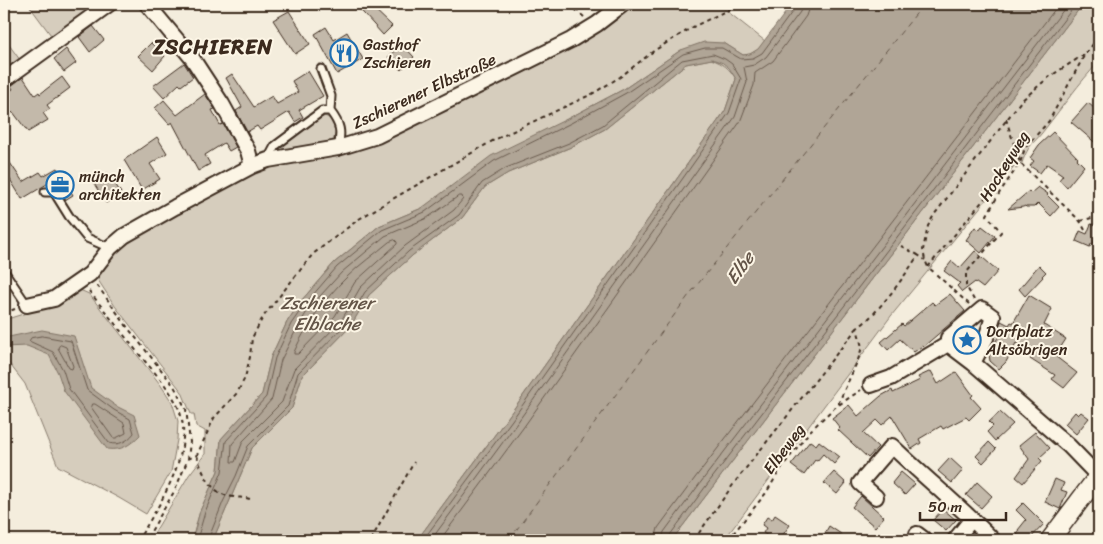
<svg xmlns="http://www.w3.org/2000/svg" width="1103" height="544" viewBox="0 0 1103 544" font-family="Sriracha,sans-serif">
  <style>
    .green { fill: #d6cdbd; stroke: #887c6e }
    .water { fill: #b0a596; stroke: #817466 }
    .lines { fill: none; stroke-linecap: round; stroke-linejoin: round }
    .shore { stroke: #6a5b4e; stroke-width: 1 }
    .ferry { stroke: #645548; stroke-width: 1; stroke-dasharray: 6 5; stroke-linecap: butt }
    .building { fill: #c3b9aa; stroke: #3b2a1e }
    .service-casing { stroke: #3b2a1e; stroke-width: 11 }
    .minor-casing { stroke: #3b2a1e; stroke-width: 18 }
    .tertiary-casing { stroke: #3b2a1e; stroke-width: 21 }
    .path { stroke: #3b2a1e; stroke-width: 2; stroke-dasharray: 4 4; stroke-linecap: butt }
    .service { stroke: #fcf5e5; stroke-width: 7 }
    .minor { stroke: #fcf5e5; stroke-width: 14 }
    .tertiary { stroke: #fcf5e5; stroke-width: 18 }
    .labels { text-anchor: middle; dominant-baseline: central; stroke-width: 4; stroke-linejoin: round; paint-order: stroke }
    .poi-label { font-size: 16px; fill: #3b2a1e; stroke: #fcf5e5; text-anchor: start }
    .street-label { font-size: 16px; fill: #3b2a1e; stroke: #fcf5e5 }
    .water-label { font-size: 18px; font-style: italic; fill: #645548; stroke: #fcf5e5 }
    .district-label { font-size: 21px; font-weight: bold; letter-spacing: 1px; fill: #3b2a1e; stroke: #fcf5e5 }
  </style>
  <rect width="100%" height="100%" fill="#f4eddd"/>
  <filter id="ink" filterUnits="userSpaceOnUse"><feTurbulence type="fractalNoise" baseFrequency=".02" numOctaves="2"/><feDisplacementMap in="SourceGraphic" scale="10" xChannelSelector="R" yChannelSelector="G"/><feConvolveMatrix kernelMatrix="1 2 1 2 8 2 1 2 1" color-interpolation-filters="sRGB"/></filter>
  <g filter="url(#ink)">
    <path class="green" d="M28 4H104L56 42Z
      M631 4H718L765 41 758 50 750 54 743 55 724 43 681 50 624 89 569 118 444 193 422 208 379 226 334 263 301 301 287 322 271 357 262 394 221 439 218 471 200 511 192 540H150L189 475 205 454V431L196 426 194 414H191L182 392 115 306 98 280 99 269 117 247 159 221 261 169 308 157 362 146 625 9Z
      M1083 4H1099V62C1079 83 1063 106 1045 129 1034 144 1029 143 1022 163L1015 165 891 316 724 540H672Z
      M4 38 23 64 4 77Z
      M711 59C724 64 729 68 736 79L725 111 508 417 417 540H213L252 448 292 408 302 376 350 327 369 295 413 255 462 218 485 187 508 173 571 147 605 129 686 64Z
      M325 116C337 122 339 132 331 143L286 152 283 150V145L314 122Z
      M80 290 89 294 160 384 172 402 178 421 177 440 171 472 146 514 119 498 58 466 25 384 8 362 4 364V320L52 305Z"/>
    <path class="water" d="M792 4H1083L672 540H417L508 417 725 111 736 79 729 68 723 63 712 59 686 64 605 129 571 147 508 173 485 187 462 218 413 255 369 295 350 327 302 376 292 408 252 448 213 540H192L200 511 218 471 221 439 262 394 271 357 287 322 301 301 334 263 379 226 422 208 491 156 569 118 624 89 681 50 704 42 724 43 743 55 750 54 758 49Z
      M42 330 74 336 91 388 116 406 134 415 140 435C130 445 122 451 107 449L64 391 58 373 49 355 27 346 4 347V338Z"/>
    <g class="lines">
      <path class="shore" d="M459 196H462L463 199 454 210 405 246 360 288 341 321 294 369 282 402 243 441 235 462H231L232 444 272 399 281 360 297 328 310 307 342 272 385 236 427 218Z
        M395 240 397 242V244L355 282 335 316 298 354H294V352C307 324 325 298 347 277 360 264 375 254 389 242Z
        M42 336 71 341 87 390 114 410 130 419 134 433C128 441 119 446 109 443L69 389 63 370 53 352 29 341 31 338Z
        M61 345 66 347 73 366 72 369 69 368 58 348 59 346Z
        M92 404H95L124 423 126 433 116 438H113L91 407Z
        M197 540 205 512 222 472 226 441 266 397 275 358 291 324 305 304 337 267 382 230 425 212 494 161 571 123 626 93 683 54 705 48H722L741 59 753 58 762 53 795 8 796 4
        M208 540 223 502 236 476 248 446 288 406 298 373 346 324 365 292 409 251 459 215 482 183 506 168 569 143 603 125 682 60 713 54 725 59 732 64 741 79 729 113 512 420 423 540
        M431 540 517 423 735 117 747 82 744 67 754 65 766 57 800 12 802 4
        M440 540 523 428 740 122 754 85 755 73 773 61 806 16 810 4
        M655 540 658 528 695 478 1059 4
        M662 540 664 532 701 482 1068 4
        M669 540 670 535 706 486 1076 4"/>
      <path class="ferry" d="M509 540 689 295 924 4"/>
    </g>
    <path class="building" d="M355 4H369L392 26 383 35Z
      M289 11 310 44 295 54 273 20Z
      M93 26 104 40 90 52 79 37Z
      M326 27 334 40 347 32 363 59 337 74 315 34Z
      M151 43 165 56 153 70 138 56Z
      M402 44 414 57 401 70 388 57Z
      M66 49 76 63 64 72 54 59Z
      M184 63 193 77 181 86 179 84 164 98 153 86Z
      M308 71 323 96 299 110 303 117 295 122 289 112 260 130 257 126 247 132 236 111 242 107 226 78 232 74 254 107 272 96 277 104 298 92 292 81Z
      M23 77 35 95 39 92 40 94 62 77 70 88 47 105 50 109 43 113 48 120 28 132 13 112 11 114 4 104V96L13 89 11 86Z
      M205 94 215 109 212 110 220 125 223 124 236 147 229 151 224 143 205 155 210 164 198 171 172 122 169 124 155 108 164 100 177 115Z
      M1088 103 1099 112V146L1071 122Z
      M1053 132 1078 158 1077 159 1084 166 1067 187 1059 180 1063 175 1047 164 1040 173 1030 166 1034 161 1030 158 1039 145Z
      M157 137 167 153 150 164 160 179 142 190 124 160Z
      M4 154 23 182 40 172 43 176 57 168 73 195 65 200 52 181 22 199 8 176 4 179Z
      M108 173 121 193 106 203 93 182Z
      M1038 187 1048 194 1047 195 1059 207 1051 216 1038 203 1034 207H1026L1025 206 1023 207 1008 209 1029 191 1031 193Z
      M1091 224 1099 227 1093 244H1091L1090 247 1076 241 1080 231 1087 234Z
      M982 226 995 236 981 253 966 240 975 227 979 230Z
      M975 251 998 271 983 288 975 282 962 292 957 286 960 283 944 271 952 261 960 268Z
      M1039 265 1046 272 1042 276 1043 277 1025 296 1019 289Z
      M950 294 965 311 923 347 922 346 914 352 900 339 888 350 881 342 902 324 904 326 932 302 935 305Z
      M1029 295 1052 309 1044 325 1066 339 1055 356 1077 373 1064 388 1052 379 1055 375 1030 359 1033 354 1016 343 1006 362 999 369 990 361 989 355 1000 333 997 332 1001 321 1009 325 1011 322 1013 323Z
      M931 371 938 384 956 372 973 395 971 397 981 408 969 420 966 417 943 429 941 426 919 439 921 443 912 449 892 416 882 425 877 420 863 433 878 447 868 458 838 430 840 428 832 418 849 405 858 416 881 396 892 390 893 393 920 380 918 377Z
      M1000 412 1013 424 995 441 987 432 993 426 989 422Z
      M1075 412 1078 415 1081 412 1089 418 1076 434 1065 424Z
      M1035 432 1050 448 1039 458 1042 461 1023 483 1016 477 1029 459 1019 445Z
      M810 441 816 445 819 441 840 457 834 464 823 454 817 461 815 460 804 475 791 465Z
      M989 442 996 449 983 463 976 456Z
      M950 458 963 470 952 483 938 471Z
      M834 472 846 483 837 494 824 483Z
      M901 472 915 484 905 495 892 483Z
      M1055 479 1064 483 1061 490 1067 492 1060 509 1045 502Z
      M977 482 992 496 981 508 966 495Z
      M861 496 884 517 875 527 852 507Z
      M1023 503 1044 524 1029 540H1024L1017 534 1019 532 1018 530 1026 520 1016 510Z
      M943 509 956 520 946 531 933 520Z
      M775 515 790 525 779 540H774L763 533 766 528 762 525 767 517 772 520Z
      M829 526 841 534 837 540H832L824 535Z"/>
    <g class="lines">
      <g class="service-casing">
        <path id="service" d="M321 69 331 96 330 111
          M268 159 275 146 322 111H330C340 124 342 131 338 148
          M45 192H54L69 216 87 238 110 248
          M4 271 27 305"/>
      </g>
      <g class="minor-casing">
        <path id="minor" d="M147 4 192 58 222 104 248 151 252 166
          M4 80 109 4
          M27 305 54 299 90 274 110 248 124 236 175 207 252 166 268 160 338 148 377 136 571 40 597 24 623 4
          M973 363 1069 446 1099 477
          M871 385 891 378 948 344V338L982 309 993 317 986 338 973 363 948 344
          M876 497 860 483 892 446C925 478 961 507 993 540
          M917 534 925 540
          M955 540 972 519"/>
      </g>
      <g class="tertiary-casing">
        <path id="tertiary" d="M1050 540 1099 475"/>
      </g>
      <path class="path" d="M569 4 584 17
        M1006 119 1020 163 1080 221 1085 230
        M1080 221 1099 216
        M901 246 918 255
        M928 267 1014 163H1020
        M97 285 128 328 174 386 186 409 190 442 188 459 175 490 146 540
        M89 291C106 312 122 333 139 354 155 374 177 394 182 420 190 459 157 509 138 540
        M974 300 966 286V273L1001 232 987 215 1000 192 1020 163 1025 148 1049 121 1085 54 1099 37
        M969 304 928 267 925 260 923 250 928 226 934 215 1021 101 1049 77 1085 54
        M4 313 15 309
        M838 404 858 360 862 347 857 328C876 316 906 275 918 255L925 260
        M197 455C202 473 212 496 234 497 240 498 244 497 250 499
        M188 459 197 455 214 418 237 393 245 378 250 357 252 338 263 317 313 254 359 219 379 207 494 140 592 94 620 77 655 50 693 27 740 4
        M371 540 414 462
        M694 540 735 482 857 328
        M728 540 766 493 782 467 810 431 834 408 861 390"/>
      <use href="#service" class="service"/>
      <use href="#minor" class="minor"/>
      <use href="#tertiary" class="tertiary"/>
    </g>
  </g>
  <defs>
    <g id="restaurant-ring" transform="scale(1.4375)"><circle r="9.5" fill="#fcf5e5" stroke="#1f6fb2" stroke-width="1.5"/><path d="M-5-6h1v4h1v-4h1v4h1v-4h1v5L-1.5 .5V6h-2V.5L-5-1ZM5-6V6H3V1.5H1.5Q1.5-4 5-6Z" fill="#1f6fb2"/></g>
    <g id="office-ring" transform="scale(1.4375)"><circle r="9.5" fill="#fcf5e5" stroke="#1f6fb2" stroke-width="1.5"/><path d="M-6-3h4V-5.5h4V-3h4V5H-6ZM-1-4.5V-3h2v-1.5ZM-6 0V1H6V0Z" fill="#1f6fb2"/></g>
    <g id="sight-ring" transform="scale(1.4375)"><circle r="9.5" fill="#fcf5e5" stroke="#1f6fb2" stroke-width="1.5"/><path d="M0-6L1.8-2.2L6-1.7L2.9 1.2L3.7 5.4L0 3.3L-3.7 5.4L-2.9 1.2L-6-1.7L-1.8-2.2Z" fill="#1f6fb2"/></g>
  </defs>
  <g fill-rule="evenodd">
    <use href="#restaurant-ring" x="344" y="53"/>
    <use href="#office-ring" x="60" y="185"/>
    <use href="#sight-ring" x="967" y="340"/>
  </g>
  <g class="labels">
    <g class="poi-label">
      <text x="363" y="44">Gasthof<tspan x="363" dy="18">Zschieren</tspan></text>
      <text x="79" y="176">münch<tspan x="79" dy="18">architekten</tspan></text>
      <text x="986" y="331">Dorfplatz<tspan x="986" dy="18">Altsöbrigen</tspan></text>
    </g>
    <g class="street-label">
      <text transform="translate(424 91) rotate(-25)">Zschierener Elbstraße</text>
      <text transform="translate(1004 166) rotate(-58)">Hockeyweg</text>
      <text transform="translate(784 449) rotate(-53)">Elbeweg</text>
    </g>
    <g class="water-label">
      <text transform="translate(740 268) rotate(-54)">Elbe</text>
      <text x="327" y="303">Zschierener<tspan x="327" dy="21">Elblache</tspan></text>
    </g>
    <g class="district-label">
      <text x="213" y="47">ZSCHIEREN</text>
    </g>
  </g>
  <rect width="1103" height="544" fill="none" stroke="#fcf5e5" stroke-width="20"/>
  <rect x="10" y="10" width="1083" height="524" fill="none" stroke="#3b2a1e" stroke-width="2" filter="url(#ink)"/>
  <path d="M920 512v8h86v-8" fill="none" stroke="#3b2a1e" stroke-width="2.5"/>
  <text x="928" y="512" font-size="15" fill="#3b2a1e" stroke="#fcf5e5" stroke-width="4" paint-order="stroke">50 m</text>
</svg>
